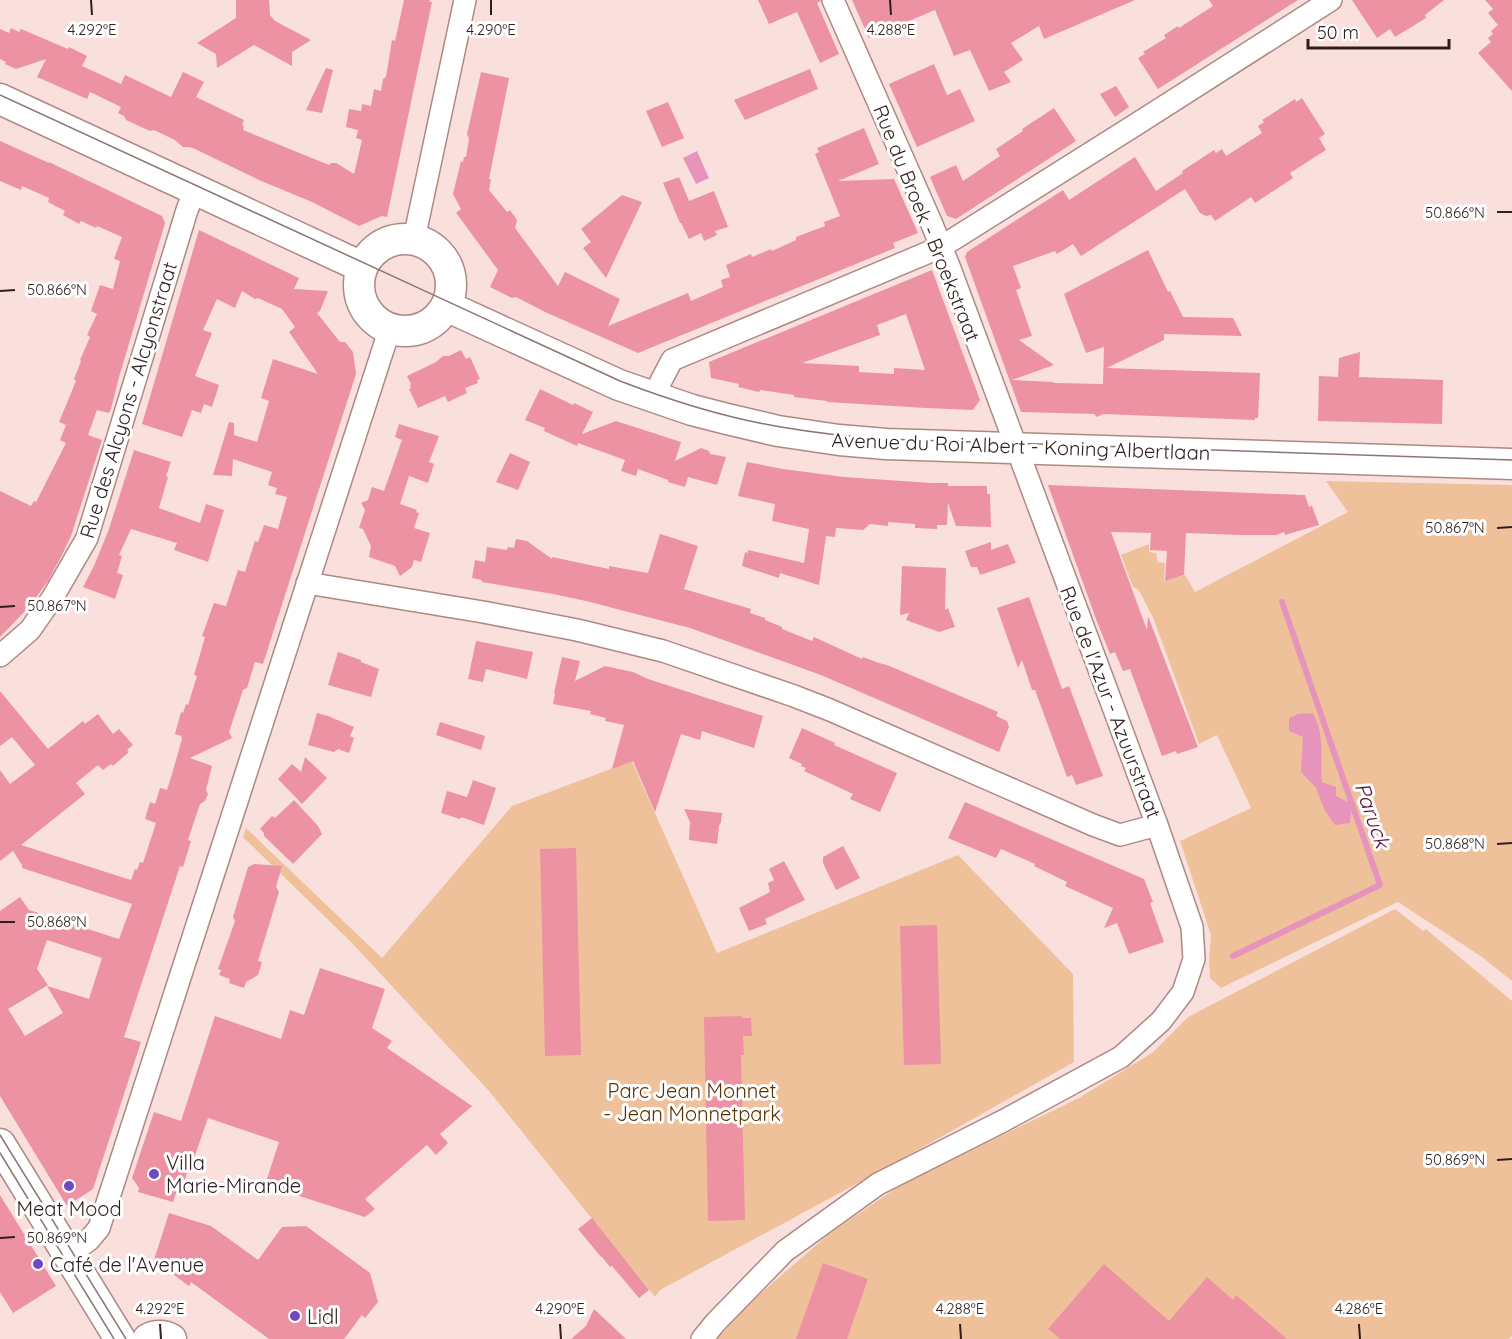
<svg xmlns="http://www.w3.org/2000/svg" width="1512" height="1339" viewBox="0 0 1512 1339" font-family="Quicksand,sans-serif">
  <style>
    .green { fill: #eec19b }
    .water { fill: #e794bc }
    .lines { fill: none; stroke-linecap: round; stroke-linejoin: round }
    .stream { stroke: #e794bc; stroke-width: 6 }
    .building { fill: #ec92a3; fill-rule: evenodd }
    .street-casing { stroke: #af8883; stroke-width: 24 }
    .secondary-casing { stroke: #af8883; stroke-width: 33 }
    .street { stroke: #fff; stroke-width: 21 }
    .secondary { stroke: #fff; stroke-width: 30 }
    .tram { stroke: #8a7673; stroke-width: 1.5 }
    .ticks { fill: none; stroke: #2e1f1d; stroke-width: 2 }
    .poi-dot { fill: #7148c1; stroke: #fff; stroke-width: 2 }
    .labels { text-anchor: middle; dominant-baseline: central; stroke-width: 6; stroke-linejoin: round; paint-order: stroke }
    .street-label { font-size: 20px; fill: #2e1f1d; stroke: #fff }
    .park-label { font-size: 20px; fill: #5c3200; stroke: #fff }
    .poi-label { font-size: 20px; fill: #2e1f1d; stroke: #fff; text-anchor: start }
    .water-label { font-size: 21px; font-style: italic; fill: #560e39; stroke: #fff }
    .ticks-label { font-size: 15px; text-anchor: middle; fill: #2e1f1d; stroke: #fff; stroke-width: 6; stroke-linejoin: round; paint-order: stroke }
  </style>
  <rect width="100%" height="100%" fill="#fae0dd"/>
  <path class="green" d="M1326 481 1512 485V981L1482 957 1398 902 1221 988 1210 978 1209 961 1211 935 1180 841 1251 808 1217 735 1199 744 1154 620 1140 592 1136 588 1133 587 1121 555 1149 544V552L1156 553 1158 562 1165 563 1164 581 1185 575 1195 592 1348 512Z
    M632 761 717 953 958 855 1073 974 1074 1062 884 1169 660 1290 655 1297 489 1091 352 943 243 837 246 828 382 958 512 806Z
    M1395 909 1423 931 1426 929 1512 1001V1336L1509 1339H717L753 1300 829 1234 902 1184 1079 1098 1152 1053 1188 1017Z"/>
  <path class="water" d="M697 151 709 178 696 184 683 158Z
    M1313 713C1326 737 1319 757 1322 782L1336 787V796L1352 804 1350 823 1335 825 1325 811 1316 788 1301 772 1303 737 1289 731V718L1298 714Z"/>
  <g class="lines">
    <path class="stream" d="M1233 956 1380 885 1282 602"/>
  </g>
  <path class="building" d="M236 0H269L270 15 275 21 311 40 292 52V66L254 45 217 68 216 54 197 43 236 18Z
    M404 0H430L429 2H432L387 217 382 216 359 226 312 202 259 180 195 149 189 147H183L175 140 154 130 150 131 126 120 124 116 118 113 121 107 90 92 87 99 37 77 46 59 16 69 5 64 6 62 0 59V29L9 33 11 28 19 32 21 29 68 49 69 47 87 56 82 66 121 84 125 75 171 97 183 72 204 82 196 97 244 120 242 125 244 126 243 130 329 165 331 163H336L354 174 362 140 356 138 358 130 346 127 349 109 361 111 362 104 371 106 374 89 381 91 383 79 386 77 392 40 395 41Z
    M758 0H820L821 1 817 3 839 54 820 63 797 12 769 24Z
    M852 0H1135L1044 39 1039 26 1011 43 1023 60 1004 72 1011 82 989 91 970 50 954 56 935 10 869 38Z
    M1209 0H1298L1158 89 1138 58 1145 54 1143 52 1166 38 1164 35 1178 26 1179 28 1213 6Z
    M1352 0H1444L1425 15 1426 18 1395 37 1390 29 1377 38Z
    M1485 0H1512V91L1478 53 1491 42 1488 38 1493 34 1491 31 1498 25 1488 13 1493 9Z
    M934 64 947 95 960 89 975 121 917 147 889 84Z
    M326 68 333 70 322 113 306 110Z
    M810 69 818 89 745 120 734 100Z
    M481 72 509 78 489 179H491L489 190 507 212 510 210 517 220 515 228 558 286 565 272 620 299 608 326 688 293 691 301 723 287 721 280 730 277 726 265 751 254 752 257 771 249 772 251 796 240V237L825 226 824 222 840 216 815 154 819 152 817 148 864 128 879 164 838 181 894 179 918 233 893 243 895 248 638 353 545 312 516 297 512 298 490 287 498 270 457 214 456 213 461 209 453 194 461 161 463 162 464 157H466L469 139 467 134Z
    M1116 86 1129 107 1115 117 1100 94Z
    M1302 98 1325 134 1319 138 1326 150 1290 173 1293 178 1255 203 1251 197 1215 221 1211 215 1206 216 1200 213 1185 189 1081 256 1073 244 1057 254 1055 251 1013 266 1021 288 1016 290 1032 336 1019 340 1054 365 1012 380 1053 382 1054 383 1103 384 1104 347 1086 353 1064 294 1148 250 1168 292 1170 291 1183 317 1233 318 1242 336 1164 334V340L1107 368 1260 373 1258 418H1255V420L1103 414 1097 417 1094 414 1021 412 965 257 967 252 1063 190 1069 200 1135 157 1156 191 1183 173 1182 171 1214 150 1216 153 1222 149 1226 156 1262 133 1258 126 1264 122 1262 120 1295 99 1296 102Z
    M668 102 684 138 662 147 646 111Z
    M1054 108 1076 141 956 219 947 216 930 177 956 165 963 181 1000 156 996 149 1023 131 1022 129Z
    M0 141 49 163V162L162 216 165 223 119 377 111 409 109 413 97 410 88 435 102 440 71 536 62 555 48 581 29 607 0 637V491L31 506 34 501 36 502 66 443 60 440 66 425 59 422 76 381 74 379 81 361 80 360 90 337 87 335 97 314 91 311 100 285 113 289 120 261 114 259 122 237 97 226 96 228 81 221 79 224 63 215 65 211 48 202 49 198 22 186 21 190 0 181Z
    M679 177 689 201 714 191 728 227 715 231 717 235 704 241 701 233 689 239 681 223H680L663 183Z
    M622 195 642 202 606 278 583 248 591 242 581 229Z
    M199 230 299 278 294 289 328 291 320 311 317 313 340 342H345L353 352 356 374 263 664 255 662 247 688 243 690 229 732 232 738 190 758 212 766 206 790 208 794 205 801 200 804 188 840 191 841 183 867 180 866 124 1037 141 1042 93 1189 67 1206 0 1096V911L20 897 29 910 119 939 132 904 22 868V865L13 851 0 861V770L10 784 35 765 12 737 0 746V691L48 749 83 721 85 724 98 714 113 734 119 729 133 745 127 750 129 752 113 766 111 764 103 770 98 765 76 783 85 794 21 845 131 880 135 869 137 870 140 862 143 863 156 823 145 819 150 802 155 804 160 788 167 790 172 774 182 739 181 738 182 736 175 734 181 712 183 713 186 704 188 705 197 676 194 675 205 637 202 636 214 603 226 606 238 570 245 572 255 541 258 542 264 525 278 529 287 497 275 494 277 488 268 485 272 472 233 459 232 476 213 475 229 422 234 423V435L257 442 269 401 261 398 273 359 318 374 289 332 295 327 282 309 258 298 255 299 242 291 235 308 217 299 203 330 212 333 195 376 219 385 212 407 204 404 201 413 192 410 182 437 142 424ZM47 940 102 958 89 999 47 986 63 1013 25 1036 8 1009 48 985 37 969Z
    M932 270 980 400 973 410 926 408 827 402V401L794 397V395L760 390 759 392 738 387 739 384 711 378 709 362ZM906 314 925 370 894 368V374L859 372V366L802 363 880 335 877 325Z
    M461 350 466 359 470 357 480 379 477 380 478 383 465 388 467 393 448 402 445 396 418 408 409 389 411 388 410 386 411 384 407 376 436 362 443 356H449Z
    M1360 352 1359 377 1443 380 1442 424 1318 421 1319 376 1338 377 1339 358Z
    M540 389 573 405 574 403 593 412 582 434 616 421 681 442 675 461 701 448 709 451 710 454 726 457 717 485 688 477 685 487 668 482V480L638 469 636 476 621 471 625 460 578 443 577 446 544 431 545 428 525 420Z
    M399 424 439 436 429 462 434 464 428 483 409 476 400 504 417 510 416 512 419 513 414 528 430 533 421 562 414 560 412 567 400 576 395 566 369 557 371 546 363 529 359 528 365 510 361 503 368 500 372 487 384 491 402 440 395 437Z
    M134 450 171 462 166 476 168 477 159 508 200 523 206 504 224 510 208 562 174 550 177 543 131 529 119 555 122 556 117 573 123 575 115 599 83 587 94 566 109 529Z
    M510 453 530 462 518 490 496 482Z
    M747 462 783 469 844 477 931 483H948V486H987V494H990L991 527 956 526 948 503 947 525H937V529L915 528V524L888 522V526L870 524 863 530 836 528 835 537 826 536 819 585 780 573 779 578 742 566 745 552 748 553V550L804 563 809 529 772 521 775 504 738 496Z
    M1048 485 1305 495 1309 507 1312 506 1319 525 1285 535 1284 532 1276 535H1241L1186 533 1184 575 1165 581 1167 551 1150 550 1151 533 1111 532 1147 630 1148 616 1198 747 1177 754 1176 751 1162 756 1130 669 1123 671 1115 652 1110 654 1096 619Z
    M660 534 698 546 684 589 751 609 750 613 765 618V620L782 627V629L812 641 814 637 862 659 863 657 879 663 887 665 998 712 996 716 1007 721 1009 727 999 752 821 675 690 628 586 601 553 594 482 582V580L472 578 475 560 485 562 487 547 507 550 508 547 514 548 516 539 527 541 552 559V557L609 569V566L648 573Z
    M991 542V550L1008 544 1016 563 980 575 977 567H971L965 551Z
    M902 566 946 568 945 610 948 608 955 627 939 632 906 620 909 613 900 615Z
    M1029 597 1062 689 1069 686 1103 776 1076 785 1072 775 1067 777 1035 690H1032L1022 660 1018 668 997 608Z
    M476 641 533 652 527 679 486 669 483 682 468 679Z
    M338 652 361 660V662L379 669 371 697 328 685Z
    M562 657 580 661 575 681 605 666 633 672 648 679 763 716 754 748 702 731 700 740 681 734 655 812 633 761 612 769 624 725 605 721 606 718 590 714 591 711 553 704 555 693H554Z
    M317 713 328 716 354 727 350 736 354 738 349 753 338 749 334 752 308 745Z
    M440 722 485 736 481 750 436 735Z
    M802 728 835 743 834 745 897 773 880 812 850 799 853 794 804 771 806 768 801 766 802 764 789 758Z
    M305 757 327 778 302 804 278 779 292 764 301 772Z
    M473 780 496 788 484 825 461 817 460 819 441 813 447 791 467 797Z
    M294 800 318 826 322 834 293 864 264 836V833L260 829 272 816 275 818Z
    M965 802 1144 879 1153 902 1150 903 1164 942 1129 954 1117 923 1104 928 1113 908 1065 886 1067 882 1034 866 1035 864 1001 849 996 858 948 838Z
    M684 809 722 813 721 822 719 826 717 844 689 840 690 822Z
    M843 846 860 878 836 890 823 863V857Z
    M576 848 581 1055 545 1056 540 849Z
    M784 861 805 900 765 919 767 924 749 931 739 908 770 892 768 883 774 880 769 869Z
    M254 864 282 866 276 887 279 892 258 961 262 962 258 975 246 982 244 988 229 983 230 979 219 975 221 970 218 969 235 921 233 917 248 867Z
    M937 925 941 1064 904 1065 900 926Z
    M320 968 385 989 372 1028 392 1041 387 1048 472 1106 440 1134 448 1143 436 1155 427 1145 365 1199 375 1209 365 1217 265 1185 279 1142 208 1118 192 1164H190L183 1185 179 1184 173 1202 138 1192 139 1188 132 1178 154 1112 181 1121 215 1016 281 1039 290 1010 304 1015Z
    M742 1016V1018H751L752 1036H743L744 1055H741L745 1220 708 1221 704 1017Z
    M0 1195 56 1286 13 1313 0 1292Z
    M169 1213 211 1226 258 1260 282 1227 306 1226 370 1273 378 1302 365 1318 362 1315 344 1339H269L191 1282 189 1286 154 1260Z
    M592 1218 649 1290 639 1298 612 1266 610 1267 602 1257H601L578 1229Z
    M823 1263 868 1279 847 1339H796Z
    M1104 1264 1169 1321 1207 1277 1233 1300 1236 1295 1287 1339H1060L1048 1329Z
    M594 1309 626 1339H571L586 1326Z"/>
  <g class="lines">
    <g class="street-casing">
      <path id="street" d="M414 239 465 0
        M655 398 661 381 672 360 941 247 1132 127 1331 0
        M307 583 483 612 577 630 663 651 794 696 830 710 1093 825 1120 835 1157 825
        M0 656 30 630 53 597 87 538 187 210 195 190
        M69 1255 89 1240 99 1228 390 328
        M702 1339 715 1323 785 1251 878 1184 1003 1121 1121 1057 1161 1021 1183 992 1194 959 1192 927 1157 825 949 266 931 222 833 0"/>
    </g>
    <g class="secondary-casing">
      <path id="secondary" d="M0 99 362 267
        M359 285a46 46 0 1 1 92 0a46 46 0 1 1-92 0Z
        M446 306 619 385 692 410 727 419 778 431 839 440 886 444 1512 464
        M0 1144 120 1339
        M148 1339C155 1335 164 1335 171 1339"/>
    </g>
    <use href="#street" class="street"/>
    <use href="#secondary" class="secondary"/>
    <path class="tram" d="M0 95 620 381C672 401 726 418 781 427 816 433 851 437 886 439L1512 460
      M0 1135 126 1339
      M0 1153 114 1339"/>
  </g>
  <path class="ticks" d="M91 0 92 15M491 0V15M890 0 891 15M1497 212H1512M0 291 15 290M1497 528 1512 527M0 607 15 606M1497 844 1512 843M0 922H15M1497 1160 1512 1159M0 1238 15 1237M160 1324 161 1339M560 1324 561 1339M960 1324 961 1339M1359 1324 1360 1339"/>
  <g class="poi-dot">
    <circle cx="154" cy="1174" r="6"/>
    <circle cx="69" cy="1186" r="6"/>
    <circle cx="38" cy="1264" r="6"/>
    <circle cx="295" cy="1316" r="6"/>
  </g>
  <g class="labels">
    <g class="street-label">
      <text transform="translate(927 223) rotate(68)">Rue du Broek - Broekstraat</text>
      <text transform="translate(128 400) rotate(-73)">Rue des Alcyons - Alcyonstraat</text>
      <text transform="translate(1021 446) rotate(2)">Avenue du Roi Albert - Koning Albertlaan</text>
      <text transform="translate(1111 702) rotate(69)">Rue de l'Azur - Azuurstraat</text>
    </g>
    <g class="park-label">
      <text x="692" y="1090">Parc Jean Monnet<tspan x="692" dy="23">- Jean Monnetpark</tspan></text>
    </g>
    <g class="poi-label">
      <text x="166" y="1162">Villa<tspan x="166" dy="23">Marie-Mirande</tspan></text>
      <text x="69" y="1208" text-anchor="middle">Meat Mood</text>
      <text x="50" y="1264">Café de l'Avenue</text>
      <text x="307" y="1316">Lidl</text>
    </g>
    <g class="water-label">
      <text transform="translate(1373 815) rotate(71)">Paruck</text>
    </g>
  </g>
  <g class="ticks-label">
    <text x="92" y="35">4.292°E</text>
    <text x="491" y="35">4.290°E</text>
    <text x="891" y="35">4.288°E</text>
    <text x="1455" y="218">50.866°N</text>
    <text x="57" y="295">50.866°N</text>
    <text x="1455" y="533">50.867°N</text>
    <text x="57" y="611">50.867°N</text>
    <text x="1455" y="849">50.868°N</text>
    <text x="57" y="927">50.868°N</text>
    <text x="1455" y="1165">50.869°N</text>
    <text x="57" y="1243">50.869°N</text>
    <text x="160" y="1314">4.292°E</text>
    <text x="560" y="1314">4.290°E</text>
    <text x="960" y="1314">4.288°E</text>
    <text x="1359" y="1314">4.286°E</text>
  </g>
  <path d="M1308 39v9h141v-9" fill="none" stroke="#2e1f1d" stroke-width="3"/>
  <text x="1317" y="39" font-size="18" fill="#2e1f1d" stroke="#ffffff" stroke-width="4.5" paint-order="stroke">50 m</text>
</svg>
